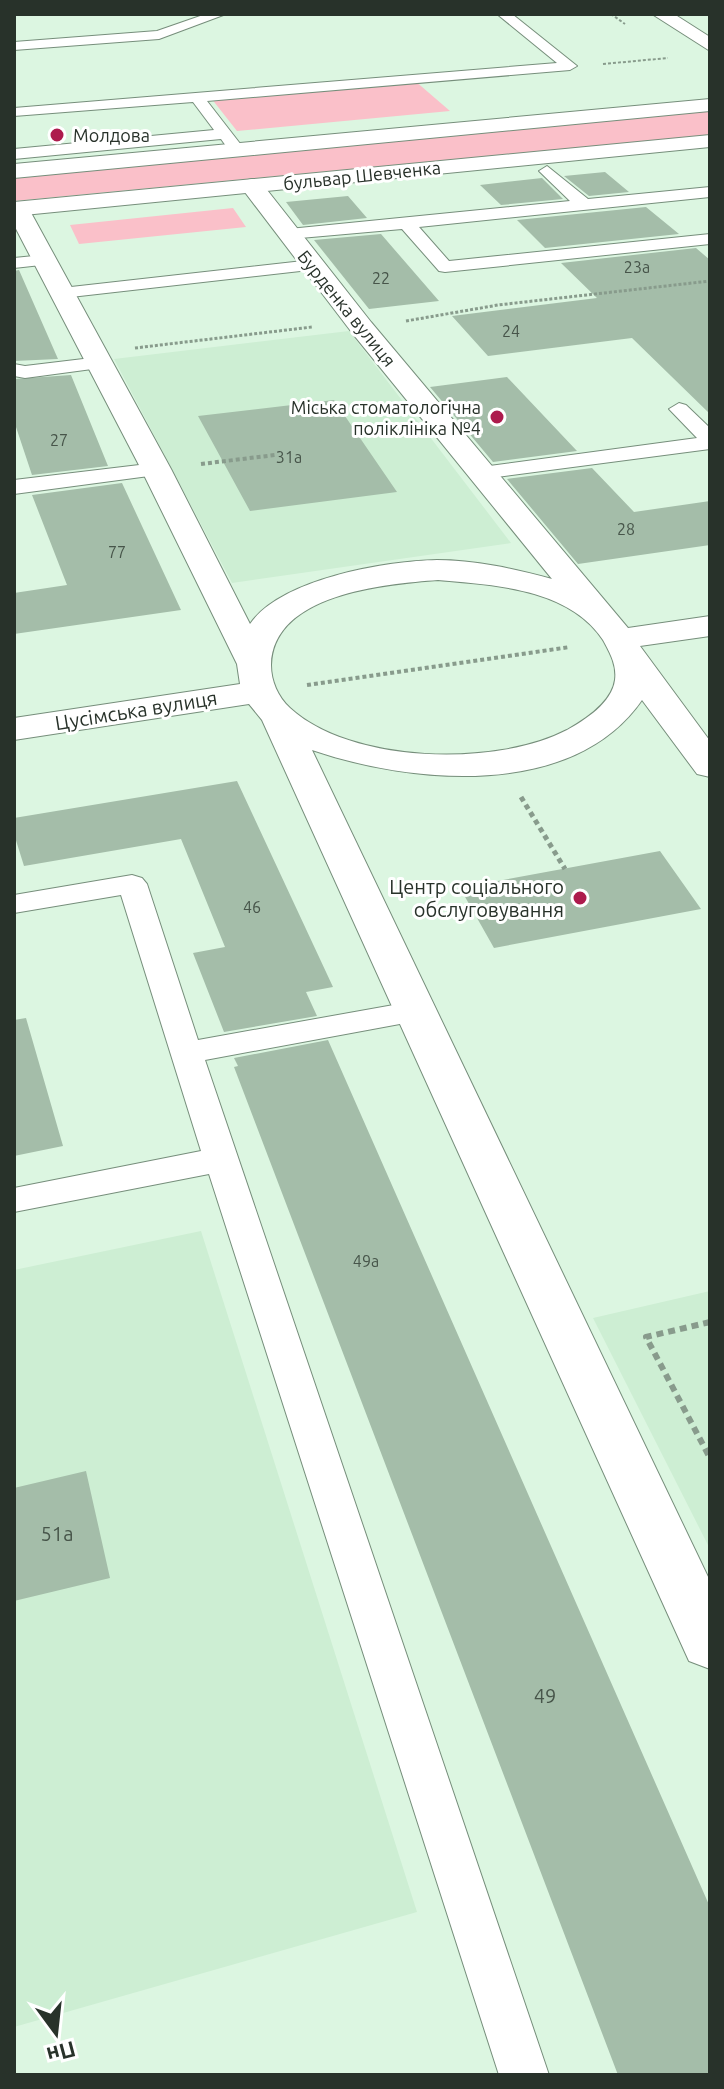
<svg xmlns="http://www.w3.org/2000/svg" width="724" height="2089" viewBox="0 0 724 2089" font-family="Ubuntu,sans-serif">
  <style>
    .built { fill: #cdeed3 }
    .green { fill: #fac0c9 }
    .building { fill: #a4bda9 }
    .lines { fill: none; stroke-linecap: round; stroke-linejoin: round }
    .service-casing { stroke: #768e7b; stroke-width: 2 }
    .minor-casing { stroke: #768e7b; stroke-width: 2 }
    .secondary-casing { stroke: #768e7b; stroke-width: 2 }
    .path-far4 { stroke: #889b8c; stroke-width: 2; stroke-dasharray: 3 2; stroke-linecap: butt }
    .path-far3 { stroke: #889b8c; stroke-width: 3; stroke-dasharray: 3 2; stroke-linecap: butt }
    .path-far2 { stroke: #889b8c; stroke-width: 4; stroke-dasharray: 4 3; stroke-linecap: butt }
    .path-far1 { stroke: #889b8c; stroke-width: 5; stroke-dasharray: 5 4; stroke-linecap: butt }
    .path { stroke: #889b8c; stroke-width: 6; stroke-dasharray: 7 5; stroke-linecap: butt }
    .service { fill: #fff; fill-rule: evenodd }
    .minor { fill: #fff; fill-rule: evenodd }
    .secondary { fill: #fff; fill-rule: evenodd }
    .poi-dot { fill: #ad1b4d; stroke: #fff; stroke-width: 3 }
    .labels { text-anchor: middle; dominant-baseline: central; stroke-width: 6; stroke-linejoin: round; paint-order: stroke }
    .number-label { font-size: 16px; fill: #47554a }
    .far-poi-label { font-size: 18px; fill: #28322a; stroke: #fff; text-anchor: start }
    .far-street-label { font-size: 18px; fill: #28322a; stroke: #fff }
    .street-label { font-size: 20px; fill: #28322a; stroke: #fff }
    .poi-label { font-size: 20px; fill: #28322a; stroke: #fff; text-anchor: end }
    .near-number-label { font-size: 20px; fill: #47554a }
  </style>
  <rect width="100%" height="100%" fill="#dcf6e1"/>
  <path class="built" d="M349 331 511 543 232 583 114 359Z
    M201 1231 417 1912 14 2027V1270Z
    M710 1291V1549L593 1318Z"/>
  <path class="green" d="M414 80 450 111 237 131 211 98Z
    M710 110V135L14 201V176Z
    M233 208 246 227 79 244 70 225Z"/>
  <path class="building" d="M605 172 629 192 589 196 564 176Z
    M542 178 563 199 501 205 480 185Z
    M348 196 367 218 303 225 286 202Z
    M646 207 679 234 545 248 517 220Z
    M381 234 439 301 369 309 314 240Z
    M696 248 710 260V414L632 338 488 356 452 316 597 298 561 263Z
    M19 270 58 359 14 361V271Z
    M71 375 108 466 32 475 14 421V379Z
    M507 377 577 451 493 462 430 387Z
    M334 400 397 492 250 511 198 416Z
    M592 468 634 512 710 501V545L578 564 507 479Z
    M122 483 181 610 14 634V593L67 585 32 495Z
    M237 781 333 987 306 992 317 1016 224 1032 193 953 225 947 181 839 24 866 14 834V818Z
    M660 851 701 909 494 948 460 888Z
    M26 1018 63 1146 14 1156V1020Z
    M328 1040 710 1907V2075H618L234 1067 238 1066 234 1058Z
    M86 1471 110 1578 14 1601V1488Z"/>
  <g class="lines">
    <g class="service-casing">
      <path id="service" d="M206 14H226L159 39 14 50V42L157 31Z
        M497 14H512L577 66 570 70 207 101 245 150 237 155 231 153 221 139 14 159V149L214 130 193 102 14 116V108L557 63Z
        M547 166 588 199 710 187V197L419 227 449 261 710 234V244L445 272 439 271 402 229 289 239 280 234 289 229 570 201 539 171Z
        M44 255 53 260 50 264 14 268V258Z
        M312 260 321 265 318 269 62 298 53 293 62 288Z
        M100 357 110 363 107 367 25 378 14 376V364L25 366Z
        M679 403 686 405 710 428V449L482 479 471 473 482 467 697 438 669 409Z
        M156 463 164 464 167 469 164 474 14 494V480Z
        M132 875 142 878 147 884 198 1040 416 1001 427 1004 432 1011 427 1018 416 1021 205 1060 549 2075H499L209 1174 14 1212V1188L201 1151 121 895 14 913V895Z"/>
    </g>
    <g class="minor-casing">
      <path id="minor" d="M252 179 260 181 371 322 628 628 710 616V636L640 646 710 741V777L697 774 642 700C573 800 411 784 312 750L710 1581V1669L689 1661 262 720 249 704 14 740V718L240 684 237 664 141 469 14 225V203L25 204 29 209 171 469 250 624C281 579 385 561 437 560 476 560 515 569 552 579L353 334 244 191 241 186 244 181ZM438 580C493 585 569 588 603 640 610 653 617 665 615 680 612 703 585 720 567 730 496 767 351 764 290 708 278 697 271 681 271 665 273 594 384 584 438 580Z"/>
    </g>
    <g class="secondary-casing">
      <path id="secondary" d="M652 14H674L710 37V51Z
        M710 99V111L14 178V164Z
        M710 135V147L14 216V202Z"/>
    </g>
    <path class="path-far4" d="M611 14 625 24
      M603 64 668 58"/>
    <path class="path-far3" d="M406 321 498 305 710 281
      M135 348 312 327"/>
    <path class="path-far2" d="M201 464 275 455
      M307 685 570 647"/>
    <path class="path-far1" d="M521 797 565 869"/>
    <path class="path" d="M710 1322 646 1337 710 1458"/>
    <use href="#service" class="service"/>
    <use href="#minor" class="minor"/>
    <use href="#secondary" class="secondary"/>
  </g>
  <g class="poi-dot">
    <circle cx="57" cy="135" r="8"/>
    <circle cx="497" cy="417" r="8"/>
    <circle cx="580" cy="898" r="8"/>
  </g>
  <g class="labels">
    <g class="number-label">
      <text x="637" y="267">23а</text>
      <text x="381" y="278">22</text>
      <text x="511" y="331">24</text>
      <text x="59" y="440">27</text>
      <text x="289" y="457">31а</text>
      <text x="626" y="529">28</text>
      <text x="117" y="552">77</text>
      <text x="252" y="907">46</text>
      <text x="366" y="1261">49а</text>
    </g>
    <g class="far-poi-label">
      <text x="73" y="135">Молдова</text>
      <text x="481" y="407" text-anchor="end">Міська стоматологічна<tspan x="481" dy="21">поліклініка №4</tspan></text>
    </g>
    <g class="far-street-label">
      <text transform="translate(362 175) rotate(-6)">бульвар Шевченка</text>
      <text transform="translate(347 308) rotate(51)">Бурденка вулиця</text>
    </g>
    <g class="street-label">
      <text transform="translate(136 710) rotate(-9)">Цусімська вулиця</text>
    </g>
    <g class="poi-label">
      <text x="564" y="886">Центр соціального<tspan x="564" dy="23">обслуговування</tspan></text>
    </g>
    <g class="near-number-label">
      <text x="57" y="1533">51а</text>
      <text x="545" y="1695">49</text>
    </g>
  </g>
  <rect width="724" height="2089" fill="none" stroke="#28322a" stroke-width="32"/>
  <g transform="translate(56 2033) rotate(165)" stroke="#ffffff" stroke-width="6" paint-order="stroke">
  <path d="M0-6L14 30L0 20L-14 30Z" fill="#28322a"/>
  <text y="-12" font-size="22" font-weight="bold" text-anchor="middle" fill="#28322a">Пн</text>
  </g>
</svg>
